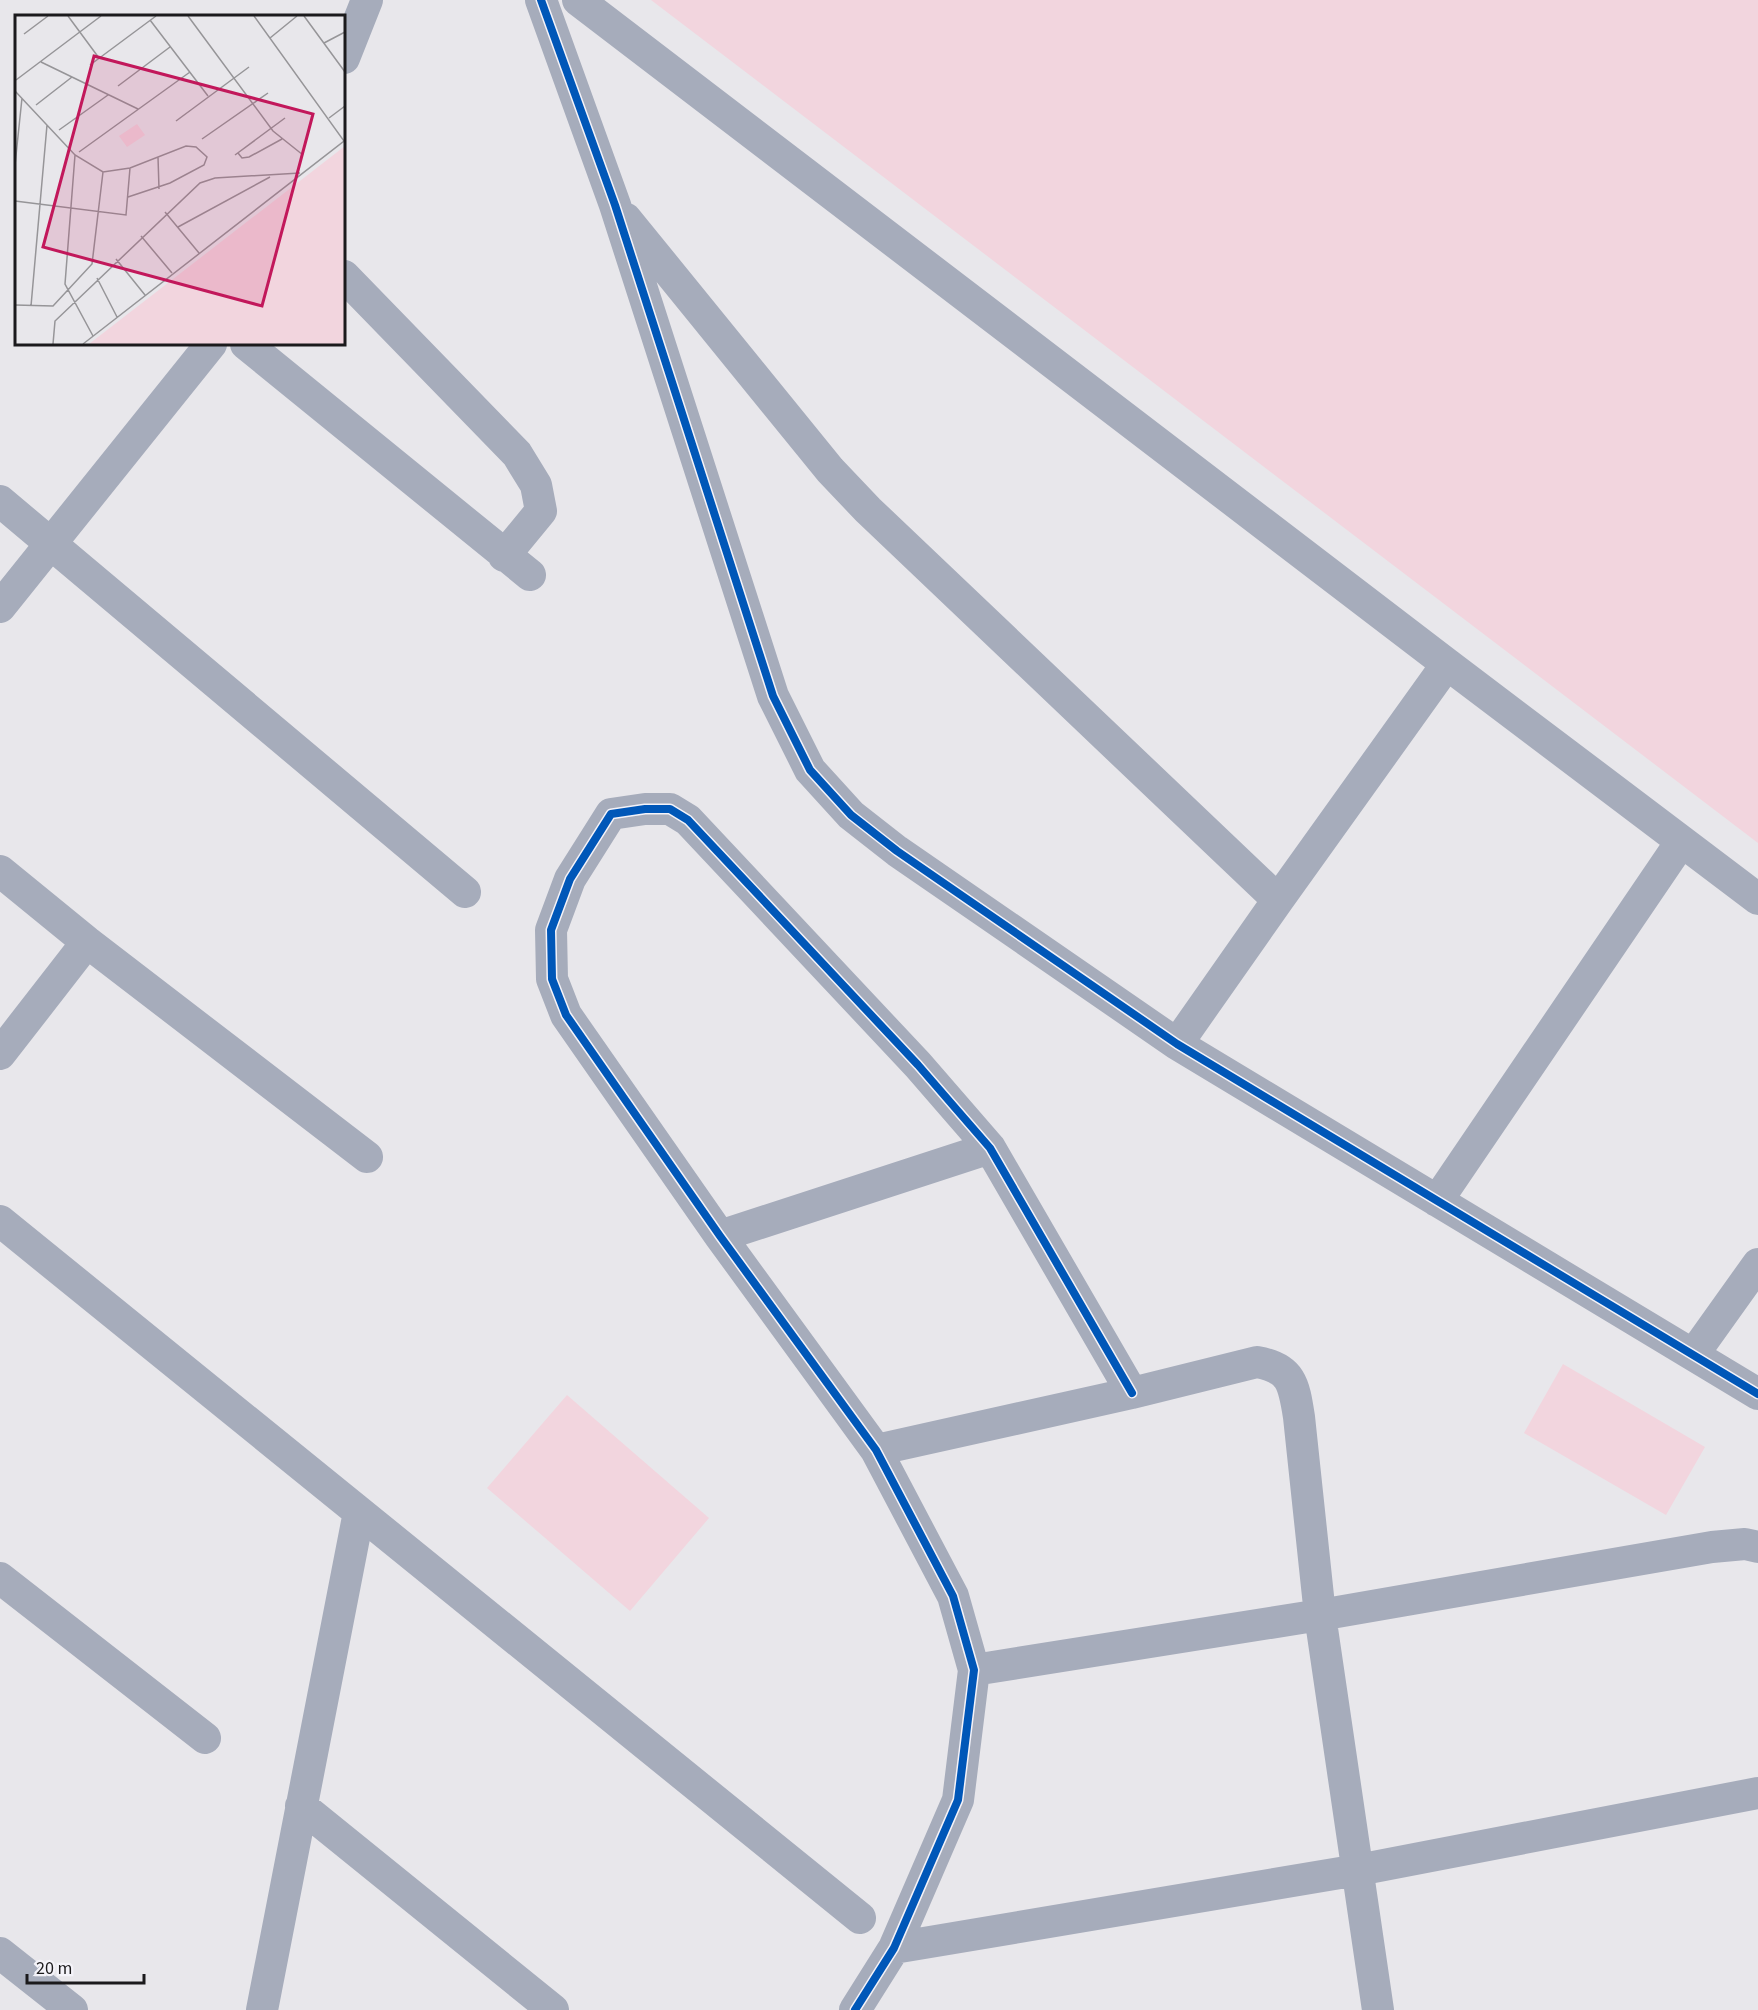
<svg xmlns="http://www.w3.org/2000/svg" width="1758" height="2010" viewBox="0 0 1758 2010" font-family="'Source Sans 3',sans-serif">
  <style>
    .green { fill: #f2d5de }
    .lines { fill: none; stroke-linecap: round; stroke-linejoin: round }
    .minor { stroke: #a6acbb; stroke-width: 32 }
    .cycleway-casing { stroke: #f4f3f9; stroke-width: 11 }
    .cycleway { stroke: #0057b8; stroke-width: 8 }
    .inset-road { fill: none; stroke: #969598; stroke-width: 1.5 }
    .view { fill: #c2185b; fill-opacity: 0.15; stroke: #c2185b; stroke-width: 3 }
    .inset-edge { fill: none; stroke: #1b1a1c; stroke-width: 3 }
  </style>
  <rect width="100%" height="100%" fill="#e8e7eb"/>
  <path class="green" d="M651 0H1758V843Z
    M1563 1364 1705 1447 1666 1515 1524 1433Z
    M567 1395 709 1518 630 1611 487 1488Z"/>
  <g class="lines">
    <path class="minor" d="M541 0 615 205 773 696 810 770 851 815 897 851 1177 1044 1758 1394
      M578 0 1447 664 1758 899
      M344 58 367 0
      M626 219 830 470 868 510 1278 900
      M344 276 517 454 536 485 541 511 504 556
      M246 344 530 575
      M0 501 465 892
      M0 607 211 344
      M0 871 87 942 367 1157
      M1177 1044 1278 900 1447 664
      M0 1054 87 942
      M1437 1201 1681 842
      M0 1221 860 1918
      M720 1236 990 1148
      M1693 1355 1758 1264
      M876 1450 1132 1393 1257 1362C1292 1368 1294 1385 1299 1417L1320 1615 1378 2010
      M0 1578 205 1738
      M974 1670 1320 1615 1712 1547 1745 1544 1758 1547
      M301 1806 553 2010
      M894 1948 1358 1870 1758 1793
      M0 1953 72 2010
      M262 2010 359 1512
      M855 2010 894 1948 958 1800 974 1670 953 1596 876 1450 720 1236 566 1015 552 979 551 930 570 879 611 814 645 809H670L688 820 918 1065 990 1148 1132 1393"/>
    <g class="cycleway-casing">
      <path id="cycleway" d="M541 0 615 205 773 696 810 770 851 815 897 851 1177 1044 1758 1394
        M855 2010 894 1948 958 1800 974 1670 953 1596 876 1450 720 1236 566 1015 552 979 551 930 570 879 611 814 645 809H670L688 820 918 1065 990 1148 1132 1393"/>
    </g>
    <use href="#cycleway" class="cycleway"/>
  </g>
  <g transform="translate(15 15)">
    <rect width="330" height="330" fill="#e8e7eb"/>
    <path d="M122 109 130 120 112 132 104 121ZM330 131V329H74Z" fill="#f2d5de"/>
    <path class="inset-road" d="M53 1 84 43M173 1 258 116 288 140M289 1 330 57M135 5 193 81M9 19 33 1M255 23 282 1M309 28 330 17M26 47 123 94M75 50 141 1M1 65 86 1M103 71 155 32M0 76 60 140 88 157 115 153 171 131 181 132 192 142 189 150 155 168 113 182M21 90 57 62M314 103 330 91M161 106 234 52M44 115 93 80M187 124 253 78M64 137 175 57M223 138 227 143 234 142 267 124M60 140 50 269 78 321M220 140 270 103M143 142 144 174M0 150 7 83M0 186 111 200 115 153M150 197 184 238M163 212 255 162M126 221 157 258M101 244 130 280M82 263 102 302M0 290 38 291 77 249 88 157M16 291 32 110M38 329 40 306 185 168 200 163 285 158M68 329 329 126 239 1"/>
    <path class="view" d="M79 41 298 99 247 291 28 232Z"/>
    <rect width="330" height="330" class="inset-edge"/>
  </g>
  <path d="M27 1974v9h117v-9" fill="none" stroke="#1b1a1c" stroke-width="3"/>
  <text x="36" y="1974" font-size="18" fill="#1b1a1c" stroke="#f4f3f9" stroke-width="4.5" paint-order="stroke">20 m</text>
</svg>
